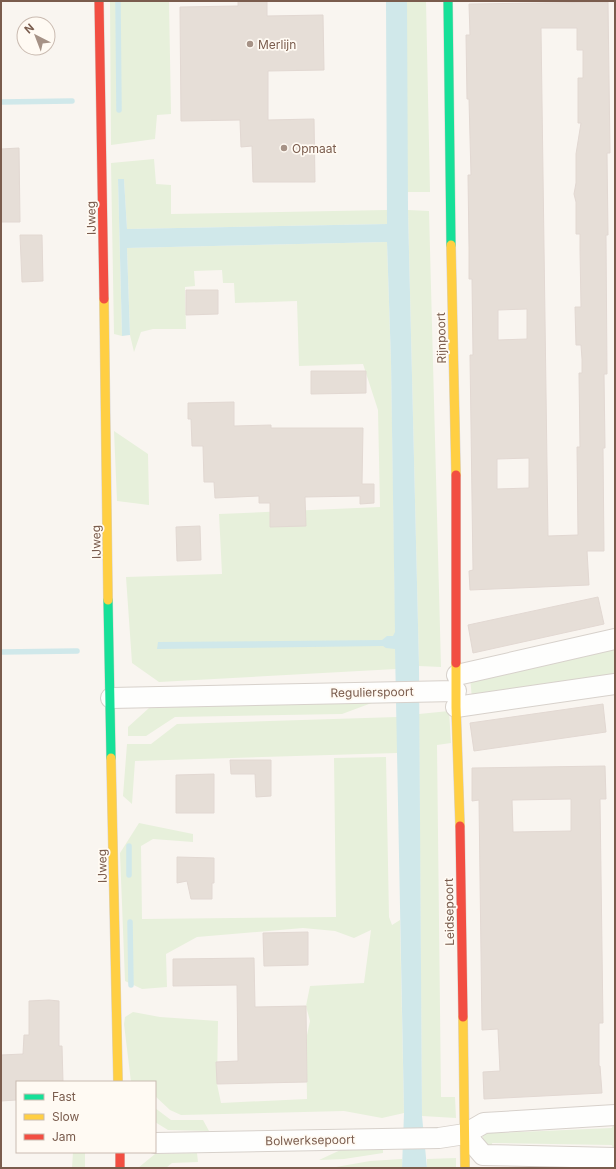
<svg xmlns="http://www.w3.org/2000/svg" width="616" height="1169" viewBox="0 0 616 1169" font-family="Inter,sans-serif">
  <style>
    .green { fill: #e7f0db }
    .water { fill: #d0e8ea }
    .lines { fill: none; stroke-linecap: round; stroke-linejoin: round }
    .stream { stroke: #d0e8ea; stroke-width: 5.5 }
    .building { fill: #e6ded7; stroke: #e2d8d2; fill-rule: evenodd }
    .street-casing { stroke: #d7d1cb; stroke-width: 22 }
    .fast-casing { stroke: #d9d2cb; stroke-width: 10 }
    .slow-casing { stroke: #d9d2cb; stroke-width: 10 }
    .jam-casing { stroke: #d9d2cb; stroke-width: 10 }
    .street { stroke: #fefefd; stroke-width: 20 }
    .fast { stroke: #16e098; stroke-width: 9 }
    .slow { stroke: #ffcf43; stroke-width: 9 }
    .jam { stroke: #f24e42; stroke-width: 9 }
    .poi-dot { fill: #a69286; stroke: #fffaf3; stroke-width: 1.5 }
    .labels { text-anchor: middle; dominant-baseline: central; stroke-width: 3.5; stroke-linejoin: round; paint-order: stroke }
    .poi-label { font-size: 12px; fill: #7a5c4d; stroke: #fffaf3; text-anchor: start }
    .street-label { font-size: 12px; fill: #7a5c4d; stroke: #fffaf3 }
  </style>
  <rect width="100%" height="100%" fill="#f9f5f0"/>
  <path class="green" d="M110 1H169L171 114 157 115 155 139 111 145Z
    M407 1H426L430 192H407Z
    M154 159 156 184 171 185V214L387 210V224L127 229 124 179H118L122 336 114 334 111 163Z
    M408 210 429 211 441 667 419 666Z
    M387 242 391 362 396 669 159 682 132 663 126 577 222 574 219 514 380 507 378 410 363 364 299 366 297 301 235 303 234 283H223L222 270 194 271 195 286 185 287 186 329H153L141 332 134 352 130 335 127 248Z
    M114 431 148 454 149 505 117 501Z
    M615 647V679L601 676 479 693V698L472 699 470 677 488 678 605 652Z
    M377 701 342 714 175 717 146 736H128V727L149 708Z
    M449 711 451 743 437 745 441 1097H455L456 1118 422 1116 419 714Z
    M397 717V753L135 761 132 804 123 796 127 744H151L177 724Z
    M386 757 389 917 392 925 400 920 404 1113 382 1118 344 1111 181 1115 170 1110 155 1096V1082H131L124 1024 125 1017 133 1012 160 1017 218 1021 217 1084 221 1103 307 1099 306 1040 310 1021 306 1006 310 986 364 983 371 930 354 938 335 931 303 928 197 937 166 954 167 987 142 989 125 981 120 853 139 823 193 834V842L153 839 141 846 142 919 336 917 334 758Z
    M155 1108 171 1120H203L209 1131 168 1130 155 1122Z
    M614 1120H615V1153H614L612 1145 492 1143 493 1149 483 1146V1136L487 1128H496L497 1133 612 1128Z
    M383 1146V1153L344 1159 319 1160 347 1147Z
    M73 1152H85V1168H72Z
    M197 1153 198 1162 172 1163 166 1168H138L155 1154Z
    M456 1158V1168H427V1159Z
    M402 1159V1168H270L336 1167 370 1161Z"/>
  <path class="water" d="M386 1H407L408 210 419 666 422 1116 427 1168H402L404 1113 395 649 386 648 383 646 157 649 158 642 382 640 387 636H393L395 632 391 362 387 242 127 248 130 335 122 336 118 179H124L127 229 387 224Z"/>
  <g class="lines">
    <path class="stream" d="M118 1 119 110
      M1 102 72 101
      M1 652 77 651
      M129 846V875
      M130 922 131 985"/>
  </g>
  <path class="building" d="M238 1H267V16L323 15 324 70 268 71V120L314 119 315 182H253L252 146 241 147 240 120 181 121 180 7 238 6Z
    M608 2 610 153H607L608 235H606L607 374H604L605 448H603L604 551H587L589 585 470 590 469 571 473 570 470 355H473L472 279H469V247L468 175H471L469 99H467L466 35H470L469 4ZM541 28H577V50H583V78H578V123H581L576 154V183L574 194 576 202V234H580V249L581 307H575L576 345H581L582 359V373H579L580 447H577L578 535 548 536ZM527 309V339L498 340V310ZM529 458V488L497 489V459Z
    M19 148 20 222H1V149Z
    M20 235H42L43 281 22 282Z
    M186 290H218V314L186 315Z
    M311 371H366V393L311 394Z
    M234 402V426L271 425V428H363L362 484H374V503L360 504V496L305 497 306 526 270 527V503H259V496L215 498 214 482H204L203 446H192L191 419H188V403Z
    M200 526 201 560 177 561 176 527Z
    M598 597 604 624 473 653 468 625Z
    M603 704 606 732 474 751 470 723Z
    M230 760H271V796L256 797 255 774H231Z
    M605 766 606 799H600L603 1023H599V1066H600L602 1093 484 1099 483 1072 500 1071 498 1029 482 1030 479 800 472 801V768ZM571 799V831L513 832 512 800Z
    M214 774V813H176V775Z
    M177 857 214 858V883H212V899H191L187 881 177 883Z
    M308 932V965L264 966 263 933Z
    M254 958 255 1007 306 1006 307 1082 217 1084 216 1062 238 1061 237 985 173 986V959Z
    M49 1000 59 1001V1046H62L63 1082H16V1100L1 1101V1055L23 1054 24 1035H29V1001Z"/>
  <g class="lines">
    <g class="street-casing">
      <path id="street" d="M457 675 615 639
        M111 698 456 691
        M456 707 615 684
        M465 1134 483 1155 615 1158
        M155 1143 439 1138 465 1134 484 1123 615 1115"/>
    </g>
    <g class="fast-casing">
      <path id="fast" d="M448 1 451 245
        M108 600 111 758"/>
    </g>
    <g class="slow-casing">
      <path id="slow" d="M451 245 456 475
        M104 299 108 600
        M456 663V707L460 826
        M111 758 118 1082
        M463 1017 465 1168"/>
    </g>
    <g class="jam-casing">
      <path id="jam" d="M99 1 104 299
        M456 475V663
        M460 826 463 1017
        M120 1152V1168"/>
    </g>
    <use href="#street" class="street"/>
    <use href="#fast" class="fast"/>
    <use href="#slow" class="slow"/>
    <use href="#jam" class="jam"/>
  </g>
  <g class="poi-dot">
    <circle cx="250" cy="44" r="4"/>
    <circle cx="284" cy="148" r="4"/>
  </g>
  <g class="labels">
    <g class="poi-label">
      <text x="258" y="44">Merlijn</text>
      <text x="292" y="148">Opmaat</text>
    </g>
    <g class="street-label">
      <text transform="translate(91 218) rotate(-91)">IJweg</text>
      <text transform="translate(441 338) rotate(-91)">Rijnpoort</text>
      <text transform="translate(96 542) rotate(-91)">IJweg</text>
      <text transform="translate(372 692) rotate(-1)">Regulierspoort</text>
      <text transform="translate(102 866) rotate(-91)">IJweg</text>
      <text transform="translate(449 912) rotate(-91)">Leidsepoort</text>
      <text transform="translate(310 1140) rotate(-1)">Bolwerksepoort</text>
    </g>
  </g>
  <rect width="616" height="1169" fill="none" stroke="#7a5c4d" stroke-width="4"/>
  <rect x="16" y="1081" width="140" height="72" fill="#fffaf3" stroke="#cabbb1"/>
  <rect x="24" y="1094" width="20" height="6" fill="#16e098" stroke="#cabbb1"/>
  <text x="52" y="1101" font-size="12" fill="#7a5c4d">Fast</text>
  <rect x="24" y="1114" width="20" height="6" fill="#ffcf43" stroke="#cabbb1"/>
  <text x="52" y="1121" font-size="12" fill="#7a5c4d">Slow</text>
  <rect x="24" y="1134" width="20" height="6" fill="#f24e42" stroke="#cabbb1"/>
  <text x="52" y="1141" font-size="12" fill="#7a5c4d">Jam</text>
  <g transform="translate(36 36) rotate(318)"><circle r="19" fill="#fffaf3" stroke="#cabbb1"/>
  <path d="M0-3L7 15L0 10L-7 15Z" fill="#a69286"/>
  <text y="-6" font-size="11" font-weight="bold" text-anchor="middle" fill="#7a5c4d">N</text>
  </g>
</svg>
